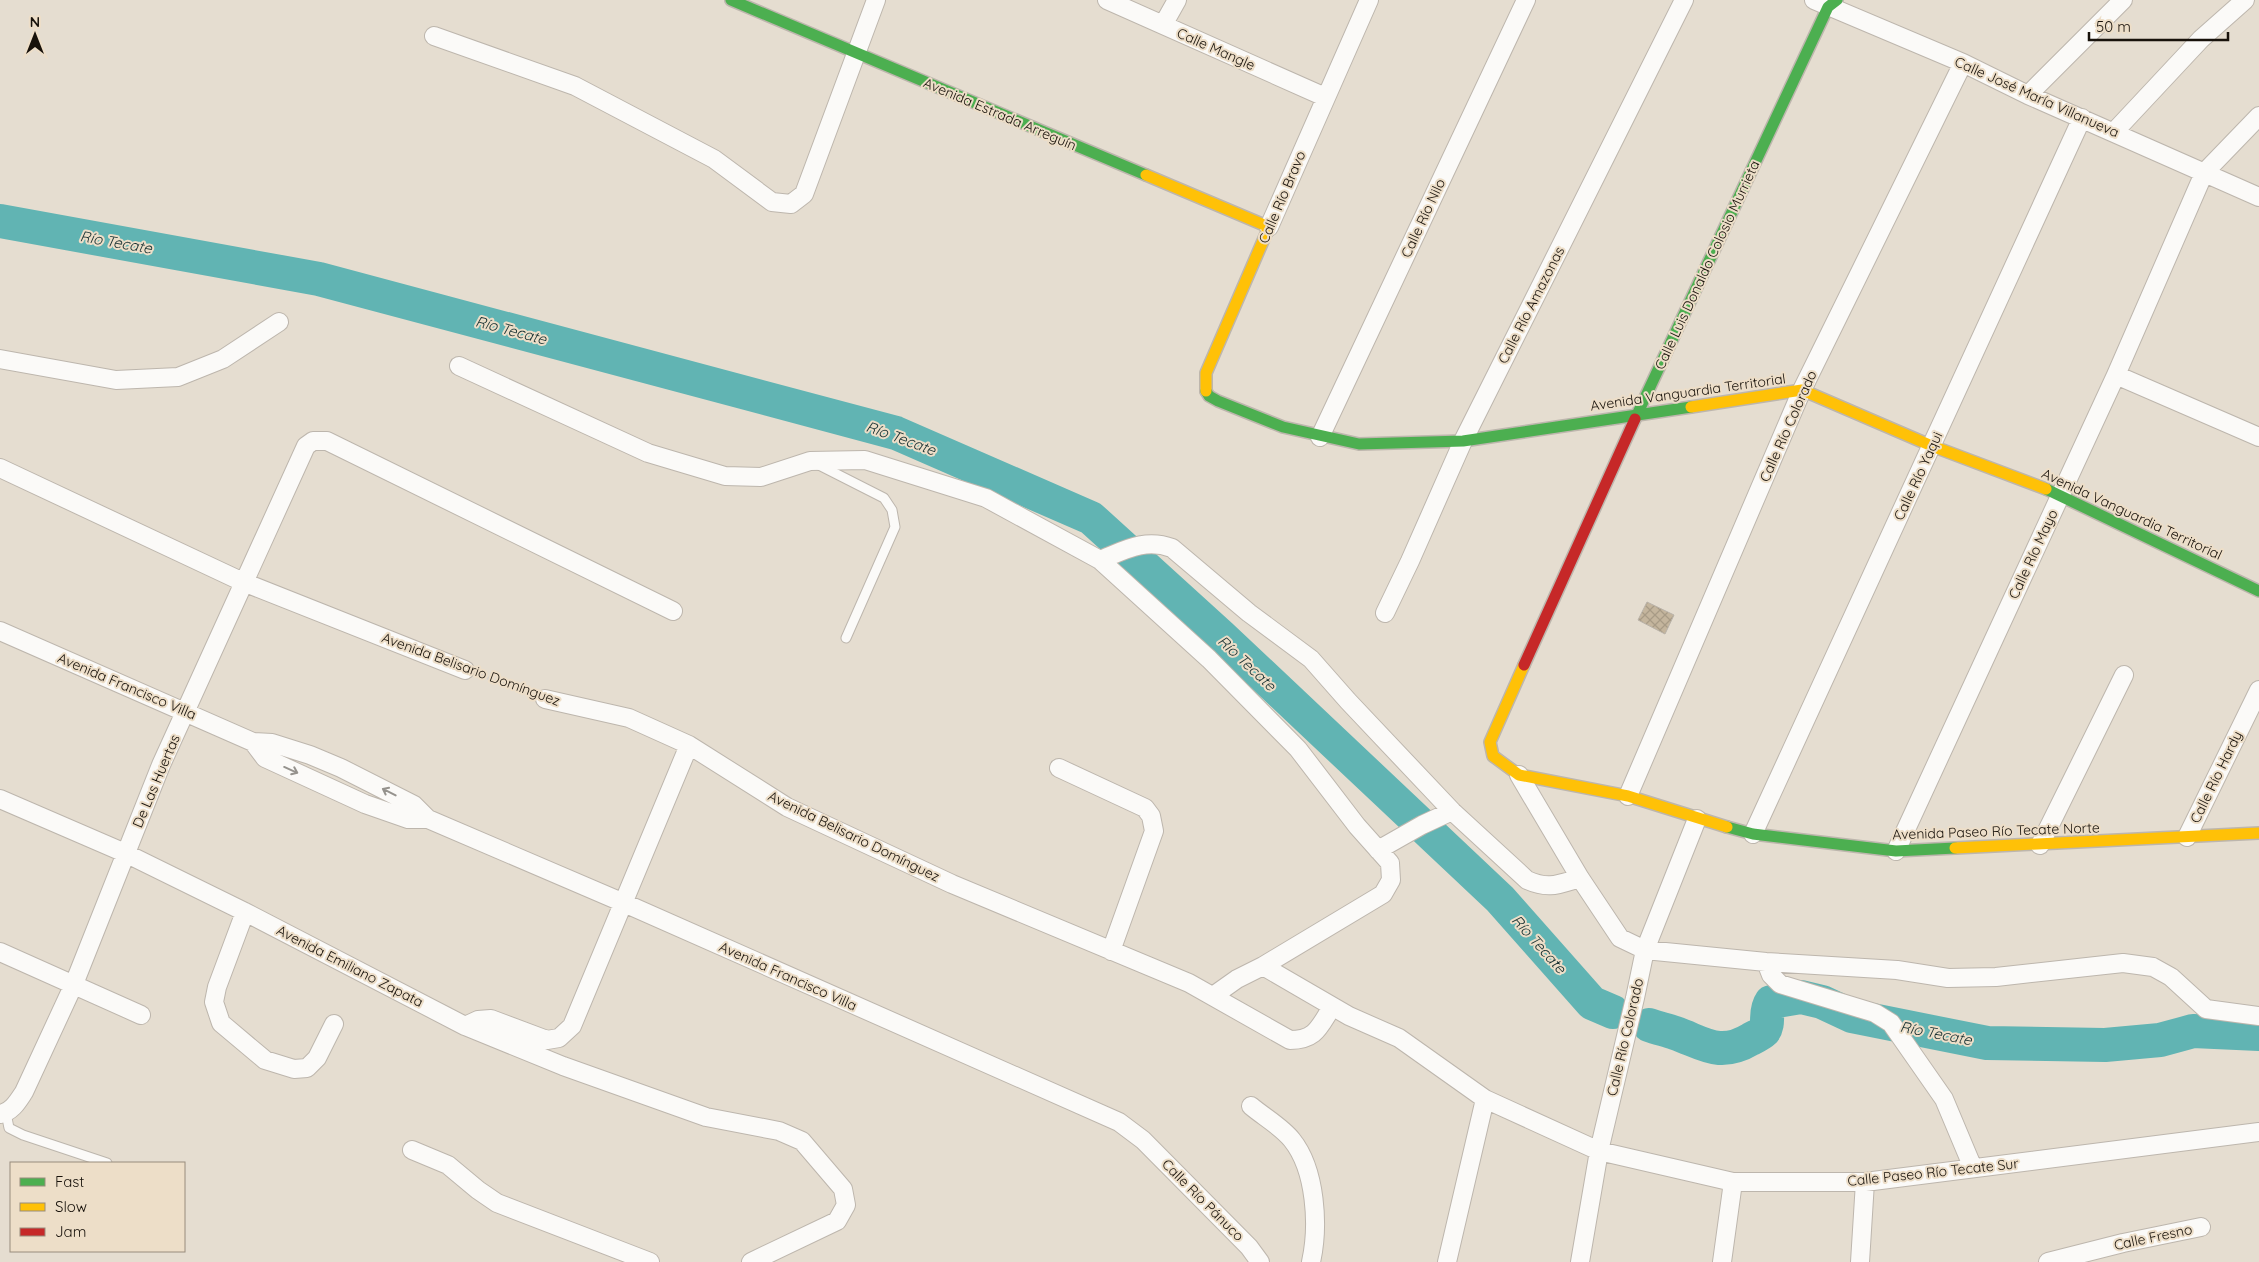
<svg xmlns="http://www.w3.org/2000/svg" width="2259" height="1262" viewBox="0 0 2259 1262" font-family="Quicksand,sans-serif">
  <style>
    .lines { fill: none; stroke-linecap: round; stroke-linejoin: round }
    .river { stroke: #61b4b3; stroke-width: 34 }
    .building { fill: url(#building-cross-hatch); stroke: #bab3a9 }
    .lane-casing { stroke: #bdb6ad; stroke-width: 11 }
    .street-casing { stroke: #bdb6ad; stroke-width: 20 }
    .fast-casing { stroke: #bdb6ad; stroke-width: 14 }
    .slow-casing { stroke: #bdb6ad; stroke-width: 14 }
    .jam-casing { stroke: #bdb6ad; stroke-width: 14 }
    .path { stroke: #d0ceca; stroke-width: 3; stroke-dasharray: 4 4; stroke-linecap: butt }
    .lane { stroke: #fbfaf8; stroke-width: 9 }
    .street { stroke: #fbfaf8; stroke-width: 18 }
    .fast { stroke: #4caf50; stroke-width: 11 }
    .slow { stroke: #ffc107; stroke-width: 11 }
    .jam { stroke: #c62828; stroke-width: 11 }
    .oneway { stroke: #95928d }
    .labels { text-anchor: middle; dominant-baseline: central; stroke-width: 4; stroke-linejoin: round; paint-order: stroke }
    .street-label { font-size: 14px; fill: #18120b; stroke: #eddec8 }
    .water-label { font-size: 15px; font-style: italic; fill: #173031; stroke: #eddec8 }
  </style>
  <defs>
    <pattern id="building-cross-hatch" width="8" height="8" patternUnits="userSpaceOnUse" patternTransform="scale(1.25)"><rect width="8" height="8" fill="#c4b59d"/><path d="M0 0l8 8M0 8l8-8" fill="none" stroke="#a89b86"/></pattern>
  </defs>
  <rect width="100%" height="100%" fill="#e5ddd0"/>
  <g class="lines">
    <path class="river" d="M0 221 319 279 896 433 1091 518 1221 636 1500 899 1592 1003 1613 1012
      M1649 1025C1657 1028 1666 1030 1675 1033 1704 1043 1719 1058 1751 1039 1755 1037 1761 1034 1764 1031 1770 1023 1764 1012 1771 1002L1801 997 1822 1002 1852 1016 1987 1043 2105 1045 2160 1040 2193 1031 2259 1034"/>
  </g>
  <path class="building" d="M1647 602 1674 615 1665 634 1638 620Z"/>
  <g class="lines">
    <g class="lane-casing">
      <path id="lane" d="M817 464 884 498 892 510 895 527 846 638
        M6 1113 9 1128 23 1135 107 1163"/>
    </g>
    <g class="street-casing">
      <path id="street" d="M1107 0 1325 97
        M1814 0 1963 63 2028 95 2259 197
        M1163 25 1177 0
        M434 36 575 86 714 159 772 202 791 204 804 194 876 0
        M2028 95 2123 0
        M2114 132 2201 39 2245 0
        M1269 227 1369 0
        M0 359 116 380 178 377 223 359 279 322
        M459 366 648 453 725 476 761 477 810 461 865 460 986 498 1100 560 1209 659 1298 749 1357 826 1390 863 1391 880 1383 894 1263 966
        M2116 375 2259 437
        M1320 437 1526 0
        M0 468 243 582 465 670
        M1100 560C1125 550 1145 538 1172 548L1249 613 1311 659 1348 701 1452 811
        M1385 613 1410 561 1463 441 1684 0
        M0 631 253 742 272 743 310 755 341 768 414 805 428 819 624 903 1119 1122 1143 1140 1249 1247 1260 1262
        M545 699 629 718 689 745 787 807 952 884 1189 983 1290 1040C1316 1040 1319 1027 1332 1007
        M253 742 265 758 365 804 408 819H428
        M1059 768 1145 808 1151 816 1154 831 1111 951
        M1519 775 1580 878 1620 938 1645 950 1766 962 1897 970 1948 978 1996 977 2123 963 2153 967 2171 977 2206 1009 2259 1016
        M1628 796 1802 390 1963 63
        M0 799 125 853 245 912 465 1026 563 1066 706 1117 779 1131 802 1141 843 1189 846 1205 837 1221 751 1262
        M1753 834 2082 118
        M2187 837 2259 690
        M2040 845 2124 675
        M1378 850 1422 825 1452 811 1527 880C1549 890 1559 884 1580 878
        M1896 851 2116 375 2204 173 2259 116
        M245 912 217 987 214 1002 221 1023 265 1060 294 1069 307 1068 317 1058 334 1024
        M0 952 141 1015
        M1766 962 1771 975 1780 984 1875 1013 1891 1023 1944 1099 1973 1168
        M1213 996 1237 979 1263 966 1349 1016 1399 1038 1485 1099 1599 1151 1733 1182H1865L2259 1132
        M465 1026 478 1020 491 1019 547 1040 559 1038 572 1026 689 745
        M1251 1106C1264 1117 1282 1127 1292 1140 1316 1170 1319 1226 1311 1262
        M0 1114C12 1112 18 1101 24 1092L74 984 161 765 306 446 313 441H327L673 611
        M412 1150 448 1165 478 1190 497 1203 650 1262
        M1447 1262 1485 1099
        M1580 1262 1599 1151 1635 998 1645 950 1697 819
        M1722 1262 1733 1182
        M1860 1262 1865 1182
        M2048 1262 2123 1243 2201 1227"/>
    </g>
    <g class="fast-casing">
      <path id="fast" d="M731 0 1146 175
        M1206 391 1209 396 1218 401 1283 427 1359 444 1463 441 1691 407
        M1635 419 1828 7 1837 0
        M2046 489 2259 591
        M1727 827 1753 834 1896 851 1955 848"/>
    </g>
    <g class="slow-casing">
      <path id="slow" d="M1146 175 1269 227 1206 373V391
        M1691 407 1802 390 1932 446 2046 489
        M1524 665 1490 742 1493 756 1519 775 1628 796 1727 827
        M1955 848 2259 833"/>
    </g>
    <g class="jam-casing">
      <path id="jam" d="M1524 665 1635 419"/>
    </g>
    <path class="path" d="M480 675 530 694"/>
    <use href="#lane" class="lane"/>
    <use href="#street" class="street"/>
    <use href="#fast" class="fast"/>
    <use href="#slow" class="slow"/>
    <use href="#jam" class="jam"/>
  </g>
  <defs><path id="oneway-shaft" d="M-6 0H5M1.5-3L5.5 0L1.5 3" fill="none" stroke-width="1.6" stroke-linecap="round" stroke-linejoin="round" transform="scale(1.25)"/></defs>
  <g class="oneway">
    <use href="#oneway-shaft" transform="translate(291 770) rotate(24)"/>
    <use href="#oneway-shaft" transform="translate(389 792) rotate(-153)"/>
  </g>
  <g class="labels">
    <g class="street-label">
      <text transform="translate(1216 49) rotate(24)">Calle Mangle</text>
      <text transform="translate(2037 97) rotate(24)">Calle José María Villanueva</text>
      <text transform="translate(1000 114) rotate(23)">Avenida Estrada Arreguín</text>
      <text transform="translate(1282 197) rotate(-67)">Calle Río Bravo</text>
      <text transform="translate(1423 218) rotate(-65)">Calle Río Nilo</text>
      <text transform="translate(1707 265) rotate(-65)">Calle Luis Donaldo Colosio Murrieta</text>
      <text transform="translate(1531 305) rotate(-63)">Calle Río Amazonas</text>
      <text transform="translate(1688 392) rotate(-8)">Avenida Vanguardia Territorial</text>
      <text transform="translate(1788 426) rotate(-66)">Calle Río Colorado</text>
      <text transform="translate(1918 476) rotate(-65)">Calle Río Yaqui</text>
      <text transform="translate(2132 514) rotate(25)">Avenida Vanguardia Territorial</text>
      <text transform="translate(2033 554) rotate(-65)">Calle Río Mayo</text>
      <text transform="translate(471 669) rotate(20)">Avenida Belisario Domínguez</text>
      <text transform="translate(127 686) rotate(23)">Avenida Francisco Villa</text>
      <text transform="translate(2216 777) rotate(-64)">Calle Río Hardy</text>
      <text transform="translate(156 781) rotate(-67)">De Las Huertas</text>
      <text transform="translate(1996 831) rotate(-2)">Avenida Paseo Río Tecate Norte</text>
      <text transform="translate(854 836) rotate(26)">Avenida Belisario Domínguez</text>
      <text transform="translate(350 966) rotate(27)">Avenida Emiliano Zapata</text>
      <text transform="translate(788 976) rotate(24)">Avenida Francisco Villa</text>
      <text transform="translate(1625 1037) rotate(-77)">Calle Río Colorado</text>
      <text transform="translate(1933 1172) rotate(-6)">Calle Paseo Río Tecate Sur</text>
      <text transform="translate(1203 1200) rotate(45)">Calle Río Pánuco</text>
      <text transform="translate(2153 1237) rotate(-12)">Calle Fresno</text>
    </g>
    <g class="water-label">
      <text transform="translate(116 242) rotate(10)">Río Tecate</text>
      <text transform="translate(511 330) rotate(15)">Río Tecate</text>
      <text transform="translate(901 438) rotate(20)">Río Tecate</text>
      <text transform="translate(1247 663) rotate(43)">Río Tecate</text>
      <text transform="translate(1539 944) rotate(48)">Río Tecate</text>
      <text transform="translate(1936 1033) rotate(11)">Río Tecate</text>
    </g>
  </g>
  <rect x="10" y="1162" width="175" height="90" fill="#eddec8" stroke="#988c7c"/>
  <rect x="20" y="1178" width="25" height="8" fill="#4caf50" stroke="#988c7c"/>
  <text x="55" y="1187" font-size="15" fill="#18120b">Fast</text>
  <rect x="20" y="1203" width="25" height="8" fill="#ffc107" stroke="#988c7c"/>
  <text x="55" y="1212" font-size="15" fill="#18120b">Slow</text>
  <rect x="20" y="1228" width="25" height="8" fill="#c62828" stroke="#988c7c"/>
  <text x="55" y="1237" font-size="15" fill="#18120b">Jam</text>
  <g transform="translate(35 35)" stroke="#eddec8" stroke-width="4" paint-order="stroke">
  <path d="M0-4L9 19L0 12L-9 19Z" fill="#18120b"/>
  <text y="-8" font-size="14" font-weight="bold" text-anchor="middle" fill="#18120b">N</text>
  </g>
  <path d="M2089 32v8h139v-8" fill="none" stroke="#18120b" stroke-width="2.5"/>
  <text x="2096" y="32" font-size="15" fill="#18120b" stroke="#eddec8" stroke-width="4" paint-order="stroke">50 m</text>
</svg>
